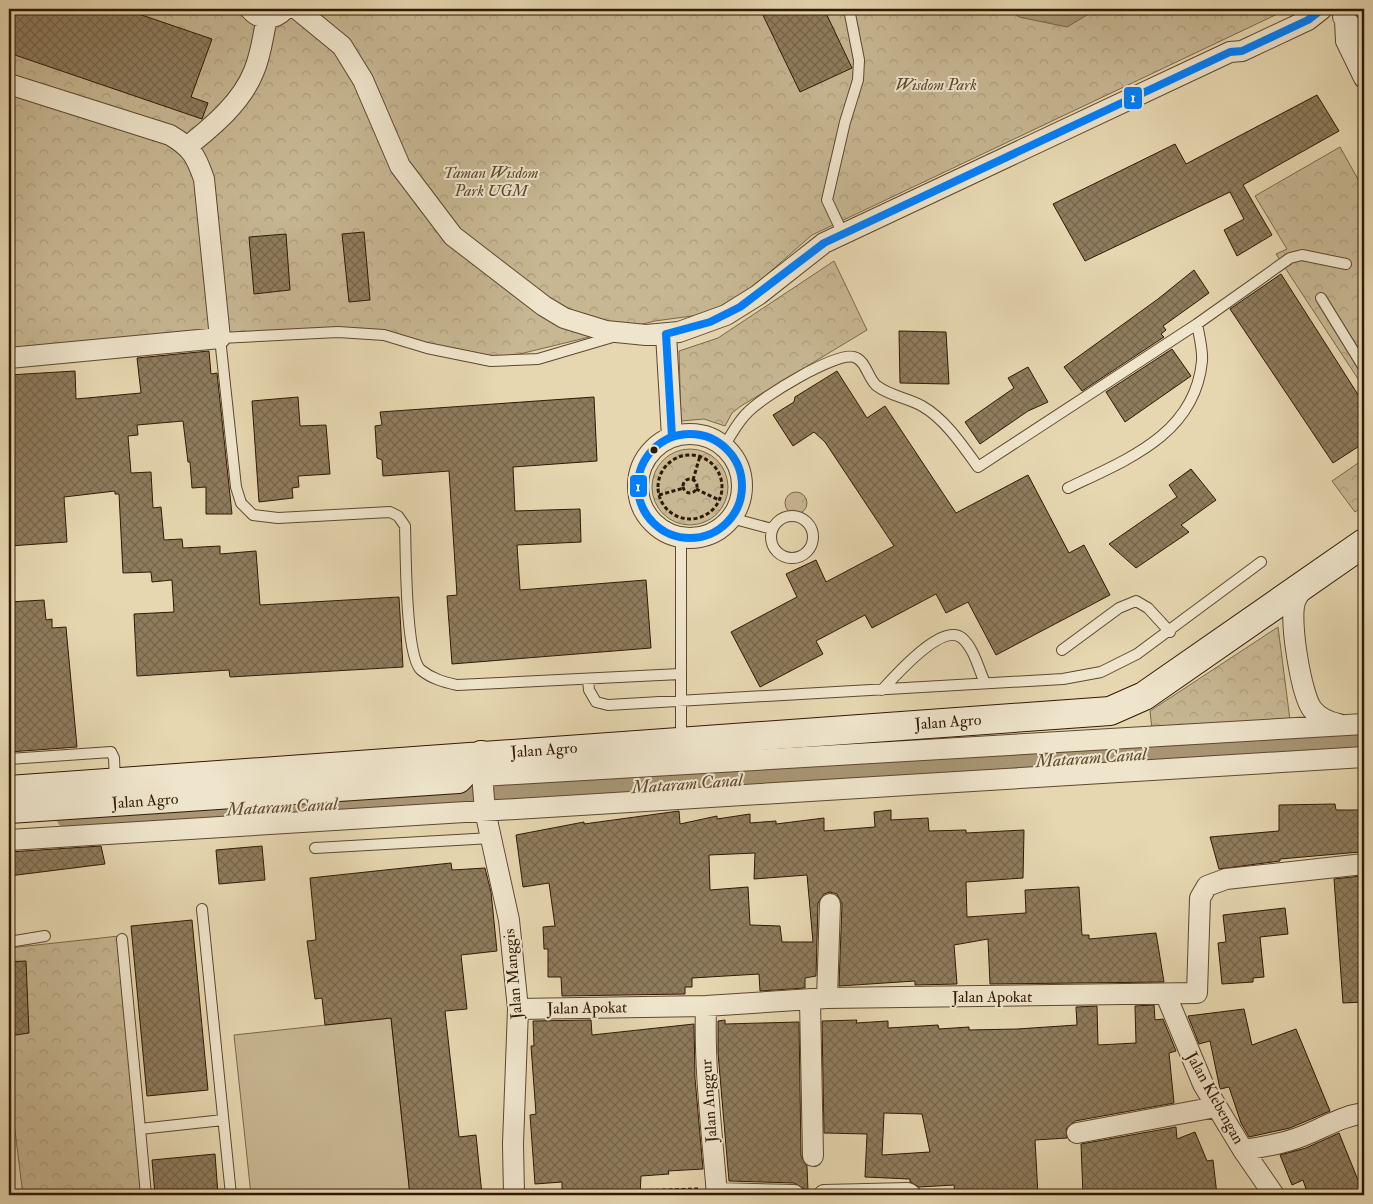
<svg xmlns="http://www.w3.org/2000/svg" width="1373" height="1204" viewBox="0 0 1373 1204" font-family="'IM FELL Double Pica',serif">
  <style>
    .green { fill: #c7b793; stroke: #7c684b }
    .park { fill: url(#park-crowns); stroke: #7c684b }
    .water { fill: url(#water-ripples); stroke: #786447 }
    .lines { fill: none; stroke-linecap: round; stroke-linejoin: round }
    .canal { stroke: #a89675; stroke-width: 21 }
    .building { fill: url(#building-cross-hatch); stroke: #311903; fill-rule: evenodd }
    .lane-casing { stroke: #5e482e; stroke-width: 12 }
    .street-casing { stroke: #5e482e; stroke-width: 22 }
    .secondary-casing { stroke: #311903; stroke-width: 30 }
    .path { stroke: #311903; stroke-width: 3; stroke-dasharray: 4 2.5; stroke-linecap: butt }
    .lane { stroke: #efe5cc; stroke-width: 10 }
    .street { stroke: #efe5cc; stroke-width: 20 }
    .secondary { stroke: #efe5cc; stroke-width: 28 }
    .bus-1-casing { stroke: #efe5cc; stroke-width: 11 }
    .bus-1 { stroke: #007ffd; stroke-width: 8 }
    .bus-dot { fill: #311903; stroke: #efe5cc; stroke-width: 2 }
    .labels { text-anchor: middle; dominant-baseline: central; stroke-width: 4; stroke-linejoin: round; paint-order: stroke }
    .park-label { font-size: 16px; font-style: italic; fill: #5e482e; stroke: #efe5cc }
    .street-label { font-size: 16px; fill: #311903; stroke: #efe5cc }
    .water-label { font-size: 18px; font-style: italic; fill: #614b31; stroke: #efe5cc }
    .line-badge { stroke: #efe5cc; stroke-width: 2 }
    .badge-label { font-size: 14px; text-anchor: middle; font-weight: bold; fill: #fff }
  </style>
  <defs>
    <pattern id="park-crowns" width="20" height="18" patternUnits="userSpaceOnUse" patternTransform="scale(1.25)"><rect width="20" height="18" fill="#c7b793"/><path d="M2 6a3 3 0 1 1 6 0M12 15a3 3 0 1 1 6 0" fill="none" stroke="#ab9d7d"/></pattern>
    <pattern id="water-ripples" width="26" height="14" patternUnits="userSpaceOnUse" patternTransform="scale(1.25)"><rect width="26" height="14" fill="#a89675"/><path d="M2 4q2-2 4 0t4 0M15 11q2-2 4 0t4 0" fill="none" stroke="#897a5e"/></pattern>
    <pattern id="building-cross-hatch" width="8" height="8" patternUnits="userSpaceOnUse" patternTransform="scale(1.25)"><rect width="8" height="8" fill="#8f7c5d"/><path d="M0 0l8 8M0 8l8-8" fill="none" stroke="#75654b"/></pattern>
  </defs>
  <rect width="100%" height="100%" fill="#e6d7b0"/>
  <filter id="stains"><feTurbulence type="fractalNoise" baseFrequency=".004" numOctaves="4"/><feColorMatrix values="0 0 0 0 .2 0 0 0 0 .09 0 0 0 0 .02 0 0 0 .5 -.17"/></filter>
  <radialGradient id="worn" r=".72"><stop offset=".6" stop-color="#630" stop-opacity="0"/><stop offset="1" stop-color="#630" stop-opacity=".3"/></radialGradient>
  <path class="green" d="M391 1018 410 1195H251L234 1035Z"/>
  <path class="park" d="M9 9H1288L812 235 748 291 707 314 655 321 491 361 392 338 268 335 9 358Z
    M1340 147 1364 190V388L1276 254 1287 249 1255 196Z
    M834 261 867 330 741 406 732 413 725 426 704 419 681 421 679 351 718 338Z
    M652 487a38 38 0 1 1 76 0a38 38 0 1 1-76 0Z
    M1364 459V506L1355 512 1332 481Z
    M785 503a11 11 0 1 1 22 0a11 11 0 1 1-22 0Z
    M1278 627 1290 720 1152 730 1150 711Z
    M119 936 144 1195H23L9 1083V948Z"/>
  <path class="water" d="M1008 9H1097L1067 27 1019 17Z"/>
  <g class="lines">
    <path class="canal" d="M67 818 460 798 1364 741"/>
  </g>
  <path class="building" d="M14 9H124L212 39 191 97 208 103 202 119 9 53V25Z
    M760 9H824L852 68 800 92Z
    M1317 95 1339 131 1243 185 1272 235 1237 256 1224 230 1244 219 1230 192 1085 261 1053 204 1175 144 1186 164Z
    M364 232 370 300 349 302 342 234Z
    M286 234 290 290 254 294 249 237Z
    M1194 270 1209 293 1163 326 1166 330 1161 334 1164 337 1082 391 1064 367 1158 299Z
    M1281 274 1364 404V443L1333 463 1230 309Z
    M899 331 946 332 949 384 900 383Z
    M1172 349 1191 376 1125 422 1106 392Z
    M209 351 211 374 217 373 232 514H206V487L192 488 190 462H188L183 421 137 425 138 435 128 436 131 473 151 472 153 508 161 507 164 540 182 539 183 548 220 546V554L256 551 260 605 399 597 403 667 230 677 229 670 137 676 134 614 174 612 172 580 152 582 151 572 123 573 119 494H115V491L64 497 67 542 9 546V375L75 371 76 399 141 393 137 358Z
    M1028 367 1048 402 1028 411 980 444 965 422 1014 388 1008 378Z
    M837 371 867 418 885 406 956 513 1028 475 1069 553 1084 545 1110 595 996 655 968 602 946 613 936 594 872 628 865 615 816 641 823 654 760 687 731 632 797 597 786 574 816 560 826 582 894 546 825 442 814 432 793 446 773 415 794 402 795 397Z
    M298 397 300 426 326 425 330 474 298 476 299 487 292 488 293 498 259 502 252 401Z
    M594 397 597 461 513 467 515 511 580 509 581 542 517 545 520 590 646 580 651 648 452 664 447 596 457 595 449 471 383 476 382 460 377 458 375 426 382 425 380 412Z
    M1191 469 1216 500 1181 525 1189 532 1136 568 1109 544 1177 497 1169 485Z
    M44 600 46 620 52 619V628L66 627 77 747 9 752V602Z
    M1335 804 1336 810H1359L1360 852 1280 859V861L1219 869 1210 837 1279 831V805Z
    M891 810V820L928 818 929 831 966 830V833L1024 830 1023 878 966 882 967 917 1026 913 1025 890 1079 887 1082 935H1089V939L1156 933 1164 982 990 984 988 939 954 945 957 984 915 985V981L839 986 842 904 837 894 830 892 824 894 818 903 816 976 805 978V988L760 991 759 974 692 978V987H685V994L562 996 561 977H548V949H544L543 927 555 926 549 883 523 887 516 835 584 822V824L679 811 680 824 717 816V819L750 814V823L776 821V824L824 818V831L875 827 874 812ZM755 853 754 879 807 875 813 942H782L780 926 750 925 748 887 710 890 709 855Z
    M101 846 105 864 9 876V852Z
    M262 846 265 880 219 884 216 850Z
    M451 863 452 870 485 868 491 892 497 951 461 955 467 1009 445 1011 459 1137 476 1135 482 1195H410L391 1018 325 1025 322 998 315 999 307 941 316 940 310 878Z
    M1361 876V881H1364V1002L1343 1003 1334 879Z
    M1285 908 1288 934 1260 937 1264 977 1253 978V982L1222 984 1218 943 1226 942 1223 915Z
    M192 920 208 1090 147 1096 131 926Z
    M26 961 29 1033 9 1036V962Z
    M1154 1005 1155 1020 1163 1019 1176 1051 1169 1053 1174 1103 1075 1121 1066 1129 1067 1138 1035 1140 1038 1195H955L954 1185 919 1187 910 1182V1179L865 1177 867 1134 824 1133 822 1021 857 1020 856 1023 888 1021V1028L938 1025 939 1029 969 1027V1030L1017 1029 1077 1025 1076 1007 1097 1006 1098 1045 1136 1043 1135 1006ZM884 1113 922 1114 930 1152 882 1155Z
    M1244 1009 1252 1045 1296 1029 1330 1111 1290 1128 1249 1137 1241 1123 1229 1087 1220 1089 1210 1041 1199 1044 1188 1016Z
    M591 1020 592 1035 694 1024 695 1078 703 1169 668 1171 669 1174 641 1176 640 1195H562V1182L535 1184 530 1115 536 1114 531 1046H534L533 1021Z
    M725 1020V1024L799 1022 801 1156 807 1166 808 1191 794 1183 729 1181 718 1053V1021Z
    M1176 1127 1177 1139 1195 1132 1207 1161 1213 1160 1217 1195H1083L1081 1144Z
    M1339 1133 1364 1195H1308L1303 1180 1292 1185 1280 1155 1306 1148Z
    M215 1154 218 1195H155L152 1160Z"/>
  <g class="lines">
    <g class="lane-casing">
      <path id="lane" d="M843 234 827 200 845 122 858 80 859 60 849 9
        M1321 298 1364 368
        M616 336 538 359 491 361 427 348 384 335 338 332 220 338 236 487 241 503 253 515 278 518 390 512 398 516 405 526C406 552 405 656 421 670 432 679 444 682 457 685L680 674
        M724 446C732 434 738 421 748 412 762 397 835 352 854 357 866 360 868 379 877 386 890 396 908 398 922 406 945 419 963 446 978 467L1197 324 1290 258 1302 255 1346 264
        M1068 488C1126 460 1195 435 1202 361 1203 350 1199 335 1197 324
        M771 537a21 21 0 1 1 42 0a21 21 0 1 1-42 0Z
        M731 518 772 529
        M681 537V740
        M1062 650 1119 608 1136 601 1148 608 1170 632
        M588 679 589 690 596 702 608 705 1063 679 1101 672 1137 654 1261 562
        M882 690C895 676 942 622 962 638 974 648 979 670 985 683
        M9 759 111 752 114 758 115 782
        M315 848 492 838
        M202 909 231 1195
        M122 939 140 1129 223 1120
        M9 942 45 936
        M140 1129 146 1195"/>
    </g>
    <g class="street-casing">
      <path id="street" d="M250 9C260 21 275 20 285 9
        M297 9 342 46 363 80 400 166 453 236 544 306 564 318 606 331 646 335 679 332 726 315 758 295 824 243 1230 52 1242 51 1308 20 1322 9
        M1343 17 1360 35 1364 45
        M1345 20 1346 41 1364 78
        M9 84 170 135C192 148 196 156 204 179L220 338 9 358
        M188 146C213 126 242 102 254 71 261 55 263 35 267 18
        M666 334 672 437
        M638 486a52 52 0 1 1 104 0a52 52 0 1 1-104 0Z
        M1305 586C1301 591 1297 596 1295 602 1289 620 1301 694 1312 709 1319 718 1328 722 1339 724
        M481 763 485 811 509 920 518 1009 513 1144 514 1195
        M482 776 1364 724
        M9 840 1364 757
        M1166 995 1203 1084 1243 1150 1274 1195
        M827 998 830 904
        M810 1000 813 1156
        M706 1006C704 1070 712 1132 717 1195
        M518 1009 706 1006 827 998 1197 993 1200 898 1207 886 1226 879 1364 864
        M1077 1133 1216 1107
        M1243 1150C1267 1146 1288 1143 1310 1133 1328 1125 1344 1116 1364 1113
        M717 1193 794 1195
        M824 1195 908 1193 911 1195"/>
    </g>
    <g class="secondary-casing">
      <path id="secondary" d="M9 790 1110 711 1144 696 1364 543
        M9 809 458 779 481 755"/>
    </g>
    <path class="path" d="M658 487a32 32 0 1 1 64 0a32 32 0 1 1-64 0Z
      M683 486a7 7 0 1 1 14 0a7 7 0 1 1-14 0Z
      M693 480 700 456
      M696 489 719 500
      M659 495 684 488
      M532 1194 698 1189"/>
    <use href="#lane" class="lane"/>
    <use href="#street" class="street"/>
    <use href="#secondary" class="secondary"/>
    <g class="bus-1-casing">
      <path id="bus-1" d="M638 486a52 52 0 1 1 104 0a52 52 0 1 1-104 0Z
        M672 437 666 334 710 322 740 307 824 243 1230 52 1242 51 1308 20 1322 9"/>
    </g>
    <use href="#bus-1" class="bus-1"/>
  </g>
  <circle class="bus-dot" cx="654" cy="450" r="4.5"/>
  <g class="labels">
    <g class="park-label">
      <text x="936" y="85">Wisdom Park</text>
      <text x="491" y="173">Taman Wisdom<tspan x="491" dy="18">Park UGM</tspan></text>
    </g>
    <g class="street-label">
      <text transform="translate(948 722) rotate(-4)">Jalan Agro</text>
      <text transform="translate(544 750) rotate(-4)">Jalan Agro</text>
      <text transform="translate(145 801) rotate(-4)">Jalan Agro</text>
      <text transform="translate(513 974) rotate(-95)">Jalan Manggis</text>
      <text x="992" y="997">Jalan Apokat</text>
      <text transform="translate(587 1008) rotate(-1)">Jalan Apokat</text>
      <text transform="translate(1215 1098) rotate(61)">Jalan Klebengan</text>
      <text transform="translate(709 1101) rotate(-94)">Jalan Anggur</text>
    </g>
    <g class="water-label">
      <text transform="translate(1091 758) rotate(-4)">Mataram Canal</text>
      <text transform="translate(687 784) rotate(-4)">Mataram Canal</text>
      <text transform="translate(282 807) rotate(-3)">Mataram Canal</text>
    </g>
  </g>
  <g class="line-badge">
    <rect x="1123" y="86" width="20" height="24" rx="5" fill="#007ffd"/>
    <rect x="629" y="474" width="19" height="24" rx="5" fill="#007ffd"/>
  </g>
  <g class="badge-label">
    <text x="1133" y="102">1</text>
    <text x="638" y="491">1</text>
  </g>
  <rect width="1373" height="1204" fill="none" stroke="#e6d7b0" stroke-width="30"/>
  <rect x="10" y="10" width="1353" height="1184" fill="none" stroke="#311903" stroke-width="2.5"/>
  <rect x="15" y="15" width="1343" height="1174" fill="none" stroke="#311903"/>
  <rect width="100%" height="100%" filter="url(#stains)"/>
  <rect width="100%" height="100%" fill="url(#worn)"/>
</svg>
